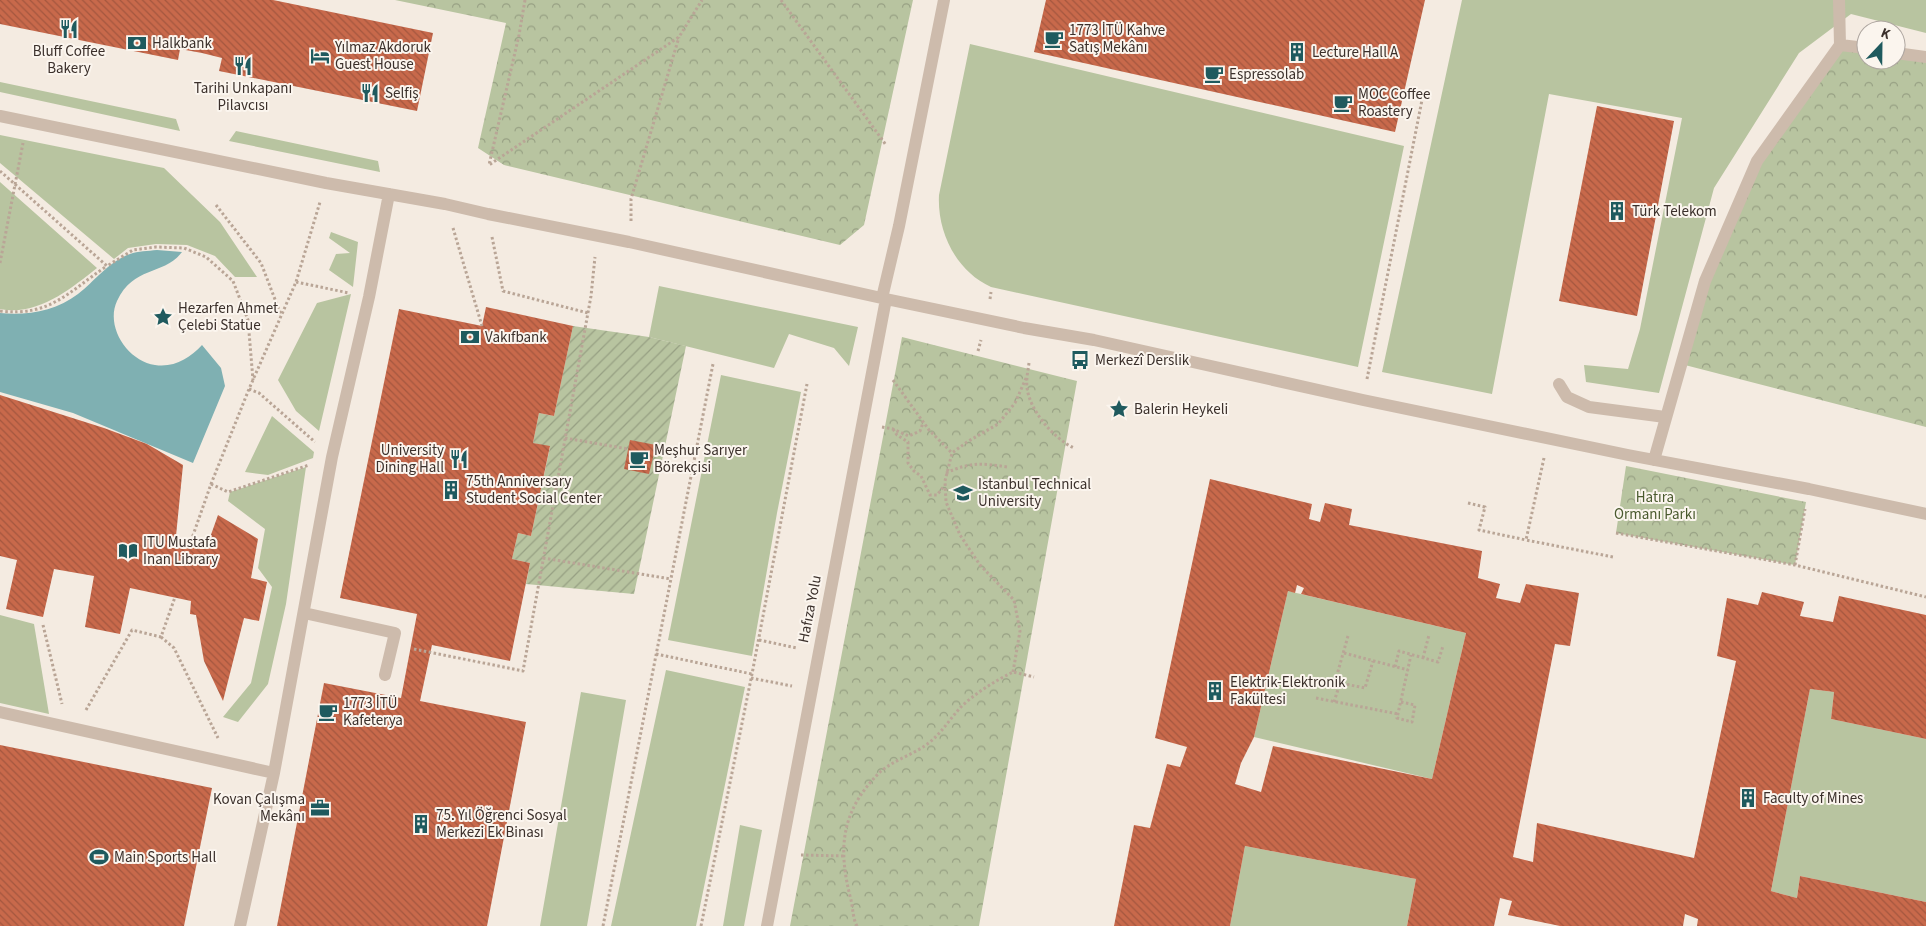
<svg xmlns="http://www.w3.org/2000/svg" width="1926" height="926" viewBox="0 0 1926 926" font-family="'Source Sans 3',sans-serif">
  <style>
    .grass { fill: #b8c4a0 }
    .forest { fill: url(#forest-crowns) }
    .garden { fill: url(#garden-furrows) }
    .water { fill: #7fb0b2 }
    .building { fill: url(#building-back-hatch); fill-rule: evenodd }
    .lines { fill: none; stroke-linecap: round; stroke-linejoin: round }
    .path { stroke: #b9a596; stroke-width: 3; stroke-dasharray: 2.5 2.5; stroke-linecap: butt }
    .minor { stroke: #cdbbac; stroke-width: 12 }
    .labels { text-anchor: middle; dominant-baseline: central; stroke-width: 4; stroke-linejoin: round; paint-order: stroke }
    .poi-label { font-size: 15px; fill: #3b302b; stroke: #fbf5ee; text-anchor: start }
    .park-label { font-size: 15px; fill: #4a5a2e; stroke: #fbf5ee }
    .street-label { font-size: 15px; fill: #3b302b; stroke: #fbf5ee }
  </style>
  <defs>
    <pattern id="forest-crowns" width="20" height="18" patternUnits="userSpaceOnUse" patternTransform="scale(1.25)"><rect width="20" height="18" fill="#b8c4a0"/><path d="M2 6a3 3 0 1 1 6 0M12 15a3 3 0 1 1 6 0" fill="none" stroke="#97a083"/></pattern>
    <pattern id="garden-furrows" width="10" height="10" patternUnits="userSpaceOnUse" patternTransform="scale(1.25)"><rect width="10" height="10" fill="#b8c4a0"/><path d="M-1 1l2-2M0 10L10 0M9 11l2-2" fill="none" stroke="#97a083"/></pattern>
    <pattern id="building-back-hatch" width="6" height="6" patternUnits="userSpaceOnUse" patternTransform="scale(1.25)"><rect width="6" height="6" fill="#c8694b"/><path d="M-1 5l2 2M0 0l6 6M5-1l2 2" fill="none" stroke="#a4573f"/></pattern>
  </defs>
  <rect width="100%" height="100%" fill="#f4ebe1"/>
  <path class="grass" d="M1462 0H1926V33L1851 14 1799 53 1714 188 1659 393 1586 382 1584 365 1628 369 1640 329 1682 118 1549 94 1492 394 1382 372Z
    M970 44 1404 146 1358 367 991 287C956 271 937 232 939 195Z
    M0 82 176 119 180 131 0 92Z
    M236 131 378 161 380 172 229 141Z
    M0 135 164 168 220 222 257 277H235L215 256 187 245 156 244 128 248 114 259 0 163Z
    M0 182 97 268C69 290 38 316 0 309Z
    M331 232 358 242 353 287 329 270 336 254 350 253 329 238Z
    M659 286 858 327 849 366 834 348 789 334 774 368 649 337Z
    M351 294 319 431 296 411 278 380 317 303Z
    M721 375 801 392 777 513 752 656 668 640Z
    M272 416 314 452 313 458 268 475 245 472Z
    M306 467 286 604 268 684 238 722 223 717 251 683 272 587 258 568 265 529 228 501 230 492Z
    M1288 591 1466 633 1432 779 1254 737Z
    M0 615 34 624 49 714 0 703Z
    M666 670 745 687 696 926H611Z
    M1810 689 1834 692 1831 719 1926 739V902L1800 876 1797 898 1771 891Z
    M581 692 626 700 587 926H540Z
    M740 825 762 830 744 926H723Z
    M1245 846 1416 879 1407 926H1230Z"/>
  <path class="forest" d="M395 0H913L864 225 840 245 504 165 478 148 506 23Z
    M1840 45 1866 48V60H1896V53L1926 57V427L1681 364 1705 281 1757 161Z
    M902 337 1077 381 979 926H790Z
    M1626 466 1806 502 1795 565 1616 533Z"/>
  <path class="garden" d="M573 326 649 337 686 346 634 594 526 584 530 563 512 559 518 533 531 536 550 447 533 443 539 413 554 416Z"/>
  <path class="water" d="M157 250 182 252C164 276 134 265 117 301 105 327 128 361 155 365 174 368 190 358 202 345L221 368 225 386 193 463 73 413 0 392V313C26 316 56 311 78 294 95 281 108 262 130 254 138 251 148 251 157 250Z"/>
  <path class="building" d="M0 0H273L433 33 417 111 219 71 222 58 202 53 180 49 178 60 0 24Z
    M1046 0H1425L1395 132 1034 52Z
    M1597 106 1674 121 1637 316 1559 301Z
    M486 307 573 326 554 416 539 413 533 443 550 446 531 536 518 533 512 559 530 563 510 661 432 645 420 701 526 722 487 926H277L324 683 401 698 417 614 340 598 399 309 482 326Z
    M0 395 104 428 147 444 183 465 176 536 207 546 218 515 258 539 251 578 267 582 259 621 244 618 223 701 204 661 196 615 190 614 191 601 130 588 120 634 85 627 94 576 54 569 43 617 6 609 17 560 0 556Z
    M630 440 656 445 649 474 624 469Z
    M1210 479 1312 504 1309 519 1320 522 1325 503 1352 509 1349 525 1482 551 1478 578 1500 584 1496 598 1520 603 1526 584 1579 593 1570 646 1555 644 1513 857 1533 862 1537 823 1694 858 1736 661 1717 656 1727 598 1758 605 1762 592 1804 602 1800 616 1833 622 1839 596 1926 615V739L1831 719 1834 692 1810 689 1771 891 1797 898 1800 876 1926 902V926H1697L1698 919 1685 914 1683 926H1560L1508 915 1512 901 1500 898 1494 926H1407L1416 879 1245 846 1230 926H1114L1134 825 1150 828 1167 764 1180 767 1187 747 1155 738ZM1297 585 1304 588 1301 594 1466 633 1432 779 1273 746 1261 792 1235 784 1241 763 1254 737 1288 591 1295 593Z
    M0 745 212 788 184 926H0Z"/>
  <g class="lines">
    <path class="path" d="M525 0 519 35 489 165 679 37 702 0
      M781 0 886 145
      M0 171 107 266 133 250 156 247 184 248 206 257 233 281 248 320 253 380
      M216 205 261 263 281 315
      M631 221V199L679 37
      M453 228 482 326
      M492 237 503 291 588 313
      M0 263 23 143
      M296 282 349 293
      M990 299 991 292
      M0 311C51 317 69 291 107 266
      M978 351 981 340
      M1029 363C1028 371 1026 379 1027 387 1029 410 1054 439 1074 448
      M1367 379 1422 100
      M893 380 929 430 952 453
      M249 389 259 393 315 442
      M882 427 893 429 909 436 920 431 923 423
      M893 429 897 435 908 442V463L914 471 921 476 930 495H937L945 485
      M565 438 628 449
      M1544 458 1526 540 1613 557
      M946 473C970 462 982 463 1007 467
      M211 484 228 492 309 465
      M1468 503 1485 507 1479 530 1526 540
      M1616 533 1795 565 1926 597
      M191 541 211 484 249 389 296 282 320 202
      M543 558 671 579
      M1795 565 1805 509
      M43 625 62 704
      M1348 636 1335 682 1365 688 1373 661
      M161 637 174 648 218 738
      M759 640 797 648
      M414 649 523 671 591 296 595 257
      M1344 653 1408 670
      M656 654 752 674
      M1423 658 1429 635
      M1395 667 1399 651 1438 662 1443 646
      M1013 672 1020 631 1014 600 980 565 960 535 946 502 945 481 952 453 967 442 998 424 1015 403 1027 376
      M751 678 792 686
      M1316 698 1398 714
      M1334 702 1340 683
      M1401 702 1415 705 1412 722 1397 718 1411 655
      M86 710 132 630 161 637 175 597
      M801 855 844 856
      M603 926 713 364
      M701 926 752 674 807 384
      M857 926C853 919 853 909 851 900 838 850 840 813 878 774 892 760 914 755 930 742 942 732 950 719 960 708 975 693 995 681 1013 672L1034 677"/>
    <path class="minor" d="M1840 45 1866 48
      M1896 53 1926 57
      M0 116 326 183 445 204 488 214 629 242 886 299 1024 328 1094 340 1363 400 1628 455 1809 489 1926 514
      M882 298 899 226 944 0
      M1559 384 1567 397 1589 407 1665 417
      M1654 460 1705 281 1757 161 1840 45 1839 0
      M304 613 395 633 385 675
      M0 712 274 773
      M240 926 274 773 332 457 369 297 389 194
      M767 926 886 299"/>
  </g>
  <defs>
    <g id="restaurant-bare" transform="scale(1.5)"><path d="M-5-6h1v4h1v-4h1v4h1v-4h1v5L-1.5 .5V6h-2V.5L-5-1ZM5-6V6H3V1.5H1.5Q1.5-4 5-6Z" fill="#1f5a5e" stroke="#fbf5ee" stroke-width="2.5" paint-order="stroke"/></g>
    <g id="cafe-bare" transform="scale(1.5)"><path d="M-5.5-4.5H6V0H3Q3 3.5 0 3.5H-2.5Q-5.5 3.5-5.5 0ZM3-3.2v2h1.7v-2ZM-6 4.5H4V6H-6Z" fill="#1f5a5e" stroke="#fbf5ee" stroke-width="2.5" paint-order="stroke"/></g>
    <g id="bank-bare" transform="scale(1.5)"><path d="M-6-4H6V4H-6ZM0-2.3a2.3 2.3 0 1 0 0 4.6a2.3 2.3 0 1 0 0-4.6Z" fill="#1f5a5e" stroke="#fbf5ee" stroke-width="2.5" paint-order="stroke"/></g>
    <g id="building-bare" transform="scale(1.5)"><path d="M-4-6H4V6H1V3H-1V6H-4ZM-2.5-4.3h1.7v1.8h-1.7ZM.8-4.3h1.7v1.8H.8ZM-2.5-1h1.7V.8h-1.7ZM.8-1h1.7V.8H.8Z" fill="#1f5a5e" stroke="#fbf5ee" stroke-width="2.5" paint-order="stroke"/></g>
    <g id="hotel-bare" transform="scale(1.5)"><path d="M-6-4.5h1.5V1H6V5H4.5V3h-9V5H-6ZM-4 0a1.8 1.8 0 1 1 3.6 0ZM.5 0V-2.5h3Q6-2.5 6 0Z" fill="#1f5a5e" stroke="#fbf5ee" stroke-width="2.5" paint-order="stroke"/></g>
    <g id="sight-bare" transform="scale(1.5)"><path d="M0-6L1.8-2.2L6-1.7L2.9 1.2L3.7 5.4L0 3.3L-3.7 5.4L-2.9 1.2L-6-1.7L-1.8-2.2Z" fill="#1f5a5e" stroke="#fbf5ee" stroke-width="2.5" paint-order="stroke"/></g>
    <g id="bus-bare" transform="scale(1.5)"><path d="M-5-6H5V4H4V6H2V4H-2V6H-4V4H-5ZM-3.5-4V0h7V-4ZM-3.5 1.2v1.5H-2V1.2ZM2 1.2v1.5H3.5V1.2Z" fill="#1f5a5e" stroke="#fbf5ee" stroke-width="2.5" paint-order="stroke"/></g>
    <g id="university-bare" transform="scale(1.5)"><path d="M0-5L7-2L0 1L-7-2ZM-4 1L0 2.5L4 1V4Q0 6-4 4Z" fill="#1f5a5e" stroke="#fbf5ee" stroke-width="2.5" paint-order="stroke"/></g>
    <g id="library-bare" transform="scale(1.5)"><path d="M-6-4Q-3-5.5-.7-3.5V5Q-3 3-6 4ZM6-4Q3-5.5 .7-3.5V5Q3 3 6 4Z" fill="#1f5a5e" stroke="#fbf5ee" stroke-width="2.5" paint-order="stroke"/></g>
    <g id="office-bare" transform="scale(1.5)"><path d="M-6-3h4V-5.5h4V-3h4V5H-6ZM-1-4.5V-3h2v-1.5ZM-6 0V1H6V0Z" fill="#1f5a5e" stroke="#fbf5ee" stroke-width="2.5" paint-order="stroke"/></g>
    <g id="stadium-bare" transform="scale(1.5)"><path d="M0-5a6.5 5 0 1 0 0 10a6.5 5 0 1 0 0-10ZM-3.5-1.8h7v3.6h-7Z" fill="#1f5a5e" stroke="#fbf5ee" stroke-width="2.5" paint-order="stroke"/></g>
  </defs>
  <g fill-rule="evenodd">
    <use href="#restaurant-bare" x="69" y="29"/>
    <use href="#cafe-bare" x="1054" y="39"/>
    <use href="#bank-bare" x="137" y="43"/>
    <use href="#building-bare" x="1297" y="52"/>
    <use href="#hotel-bare" x="320" y="56"/>
    <use href="#restaurant-bare" x="243" y="66"/>
    <use href="#cafe-bare" x="1214" y="74"/>
    <use href="#restaurant-bare" x="370" y="93"/>
    <use href="#cafe-bare" x="1343" y="103"/>
    <use href="#building-bare" x="1617" y="211"/>
    <use href="#sight-bare" x="163" y="317"/>
    <use href="#bank-bare" x="470" y="337"/>
    <use href="#bus-bare" x="1080" y="360"/>
    <use href="#sight-bare" x="1119" y="409"/>
    <use href="#restaurant-bare" x="459" y="459"/>
    <use href="#cafe-bare" x="639" y="459"/>
    <use href="#building-bare" x="451" y="490"/>
    <use href="#university-bare" x="963" y="493"/>
    <use href="#library-bare" x="128" y="551"/>
    <use href="#building-bare" x="1215" y="691"/>
    <use href="#cafe-bare" x="328" y="712"/>
    <use href="#building-bare" x="1748" y="798"/>
    <use href="#office-bare" x="320" y="808"/>
    <use href="#building-bare" x="421" y="824"/>
    <use href="#stadium-bare" x="99" y="857"/>
  </g>
  <g class="labels">
    <g class="poi-label">
      <text x="1069" y="30">1773 İTÜ Kahve<tspan x="1069" dy="17">Satış Mekânı</tspan></text>
      <text x="152" y="43">Halkbank</text>
      <text x="335" y="47">Yılmaz Akdoruk<tspan x="335" dy="17">Guest House</tspan></text>
      <text x="69" y="51" text-anchor="middle">Bluff Coffee<tspan x="69" dy="17">Bakery</tspan></text>
      <text x="1312" y="52">Lecture Hall A</text>
      <text x="1229" y="74">Espressolab</text>
      <text x="243" y="88" text-anchor="middle">Tarihi Unkapanı<tspan x="243" dy="17">Pilavcısı</tspan></text>
      <text x="385" y="93">Selfiş</text>
      <text x="1358" y="94">MOC Coffee<tspan x="1358" dy="17">Roastery</tspan></text>
      <text x="1632" y="211">Türk Telekom</text>
      <text x="178" y="308">Hezarfen Ahmet<tspan x="178" dy="17">Çelebi Statue</tspan></text>
      <text x="485" y="337">Vakıfbank</text>
      <text x="1095" y="360">Merkezî Derslik</text>
      <text x="1134" y="409">Balerin Heykeli</text>
      <text x="444" y="450" text-anchor="end">University<tspan x="444" dy="17">Dining Hall</tspan></text>
      <text x="654" y="450">Meşhur Sarıyer<tspan x="654" dy="17">Börekçisi</tspan></text>
      <text x="466" y="481">75th Anniversary<tspan x="466" dy="17">Student Social Center</tspan></text>
      <text x="978" y="484">Istanbul Technical<tspan x="978" dy="17">University</tspan></text>
      <text x="143" y="542">ITU Mustafa<tspan x="143" dy="17">Inan Library</tspan></text>
      <text x="1230" y="682">Elektrik-Elektronik<tspan x="1230" dy="17">Fakültesi</tspan></text>
      <text x="343" y="703">1773 İTÜ<tspan x="343" dy="17">Kafeterya</tspan></text>
      <text x="1763" y="798">Faculty of Mines</text>
      <text x="305" y="799" text-anchor="end">Kovan Çalışma<tspan x="305" dy="17">Mekânı</tspan></text>
      <text x="436" y="815">75. Yıl Öğrenci Sosyal<tspan x="436" dy="17">Merkezi Ek Binası</tspan></text>
      <text x="114" y="857">Main Sports Hall</text>
    </g>
    <g class="park-label">
      <text x="1655" y="497">Hatıra<tspan x="1655" dy="17">Ormanı Parkı</tspan></text>
    </g>
    <g class="street-label">
      <text transform="translate(810 609) rotate(-79)">Hafıza Yolu</text>
    </g>
  </g>
  <g transform="translate(1881 45) rotate(22)"><circle r="24" fill="#fbf5ee" stroke="#aea6a0"/>
  <path d="M0-4L9 19L0 12L-9 19Z" fill="#1f5a5e"/>
  <text y="-8" font-size="14" font-weight="bold" text-anchor="middle" fill="#3b302b">K</text>
  </g>
</svg>
